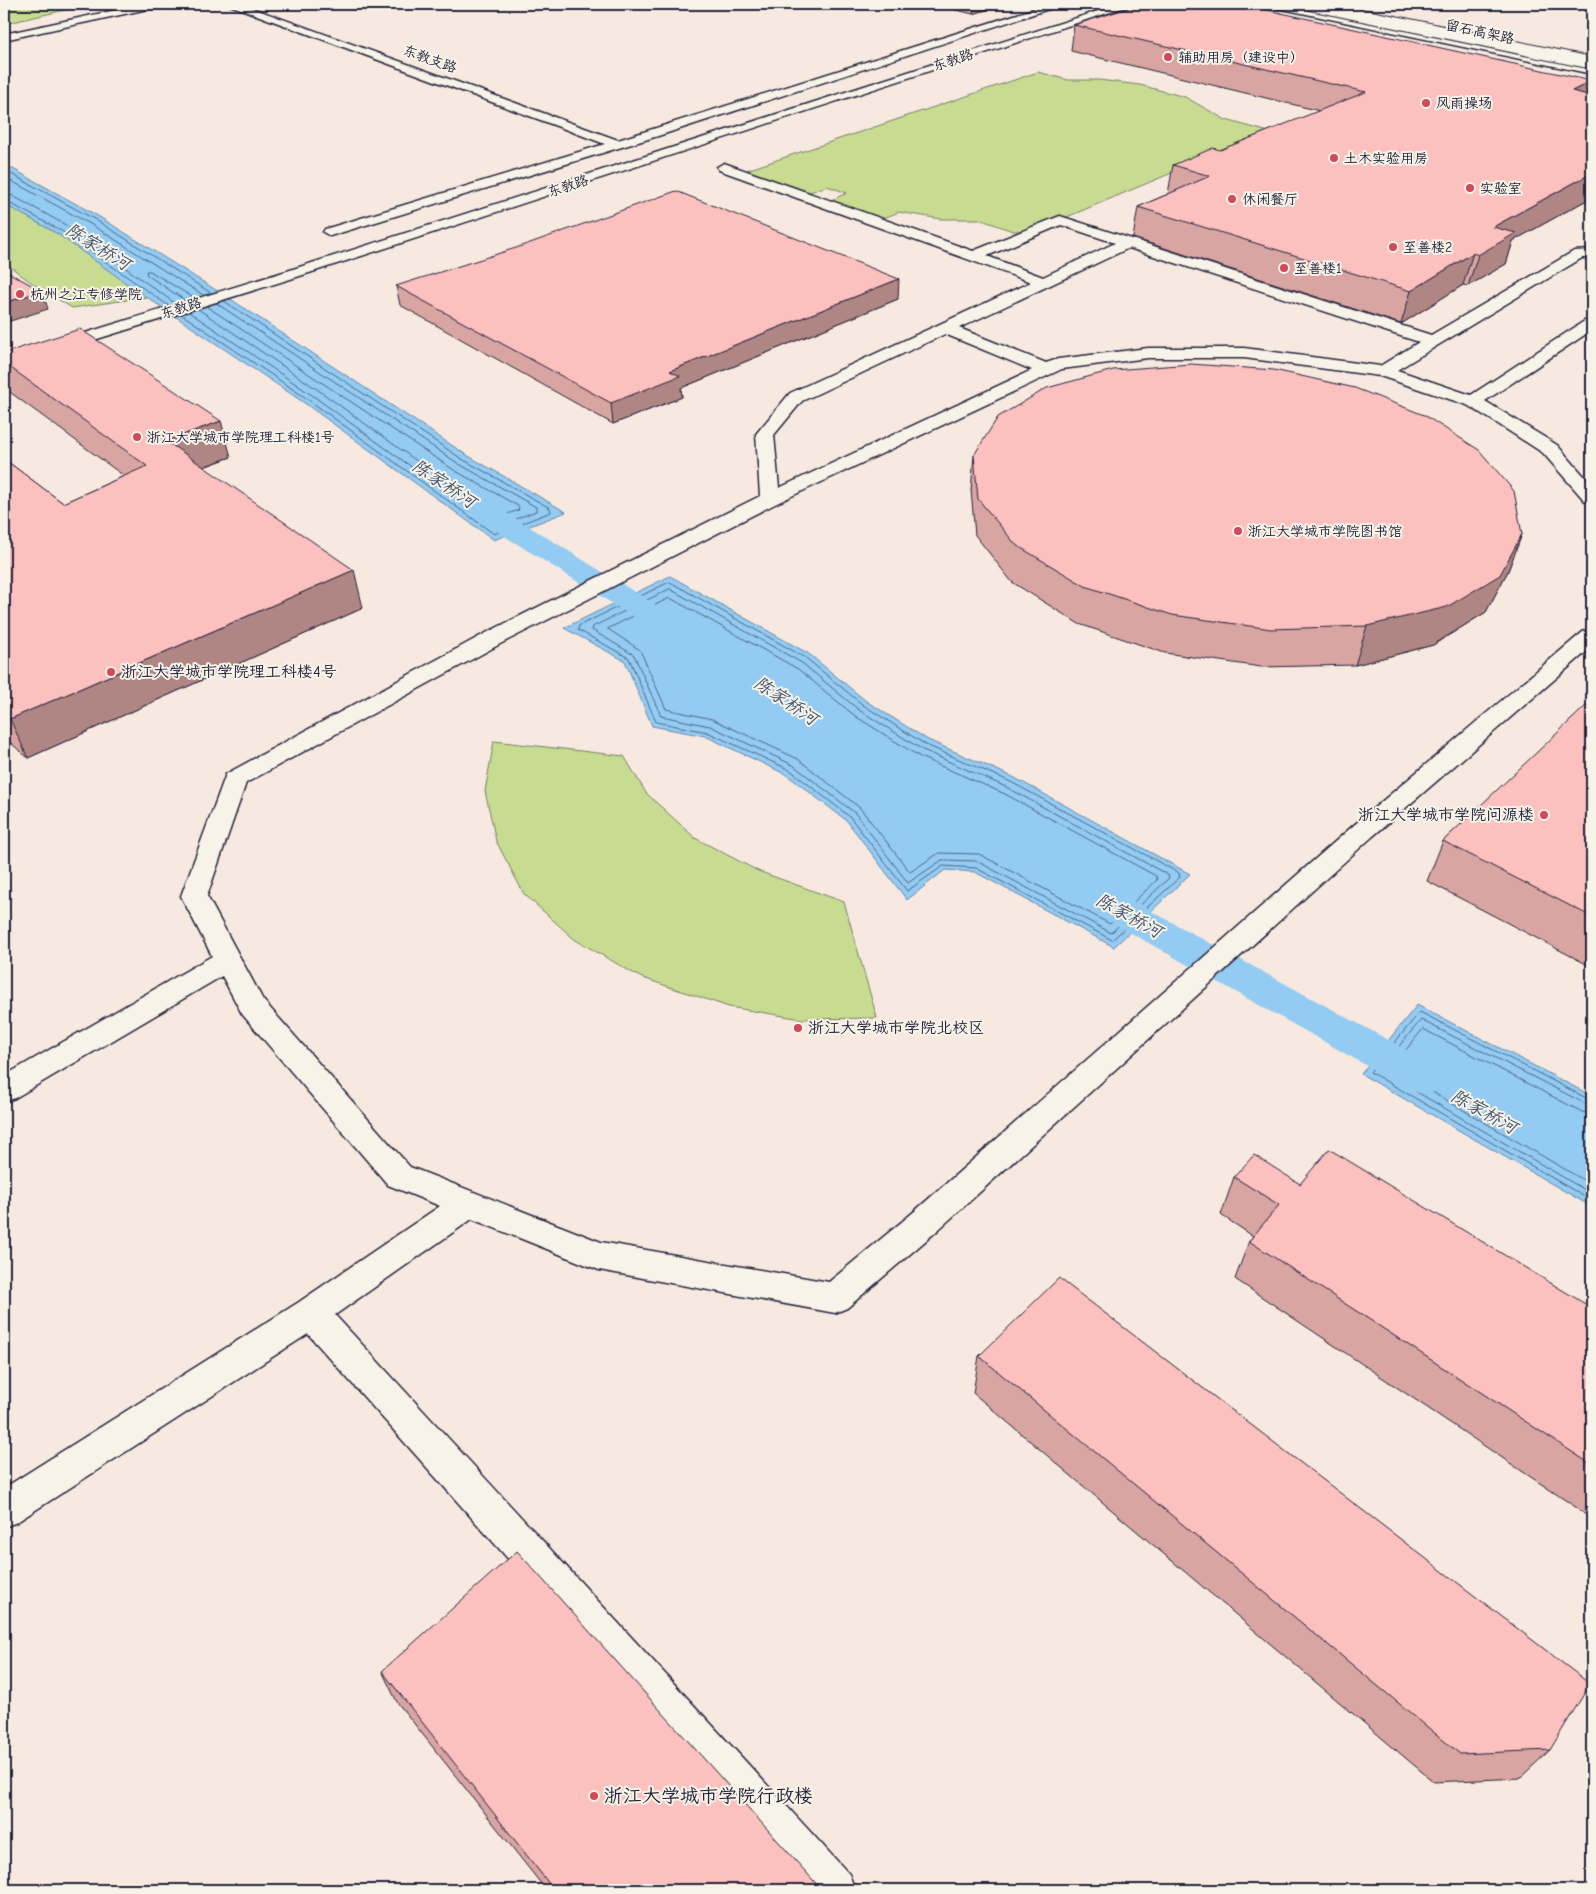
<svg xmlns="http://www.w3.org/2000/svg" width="1596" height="1894" viewBox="0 0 1596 1894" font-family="'Comic Neue','LXGW WenKai TC',sans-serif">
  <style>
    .green { fill: #c7dc91; stroke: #747f66 }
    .water { fill: #93cbf2; stroke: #6687a9 }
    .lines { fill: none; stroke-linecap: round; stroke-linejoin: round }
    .shore { stroke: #4f6684; stroke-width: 1 }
    .canal { fill: #93cbf2; fill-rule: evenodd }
    .street-casing { stroke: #22223b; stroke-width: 3 }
    .secondary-casing { stroke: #22223b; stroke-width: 3 }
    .primary-casing { stroke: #22223b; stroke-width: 3 }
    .highway-casing { stroke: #22223b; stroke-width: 3 }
    .street { fill: #f7f3e8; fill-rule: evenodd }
    .secondary { fill: #f7f3e8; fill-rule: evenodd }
    .primary { fill: #f7f3e8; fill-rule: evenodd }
    .highway { fill: #f7f3e8; fill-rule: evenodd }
    .highway-bridge-casing { stroke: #22223b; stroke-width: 14; stroke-linecap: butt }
    .highway-bridge { stroke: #f7f3e8; stroke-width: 12 }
    .wall { fill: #d9a5a3; stroke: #22223b }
    .shaded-wall { fill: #b08685; stroke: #22223b }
    .building { fill: #fcc0be; stroke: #22223b }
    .poi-dot { fill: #d1495b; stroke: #f7f3e8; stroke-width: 2 }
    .labels { text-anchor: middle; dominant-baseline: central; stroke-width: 4; stroke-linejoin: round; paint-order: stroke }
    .far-street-label { font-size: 14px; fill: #22223b; stroke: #f7f3e8 }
    .far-poi-label { font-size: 14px; fill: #22223b; stroke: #f7f3e8; text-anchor: start }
    .poi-label { font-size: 16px; fill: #22223b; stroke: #f7f3e8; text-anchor: start }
    .water-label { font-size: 18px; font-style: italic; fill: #445572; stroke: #f7f3e8 }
    .near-poi-label { font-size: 19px; fill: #22223b; stroke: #f7f3e8; text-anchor: start }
  </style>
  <rect width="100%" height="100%" fill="#f8e9e0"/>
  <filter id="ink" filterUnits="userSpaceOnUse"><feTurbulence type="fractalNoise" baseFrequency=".02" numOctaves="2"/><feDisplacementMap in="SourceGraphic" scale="10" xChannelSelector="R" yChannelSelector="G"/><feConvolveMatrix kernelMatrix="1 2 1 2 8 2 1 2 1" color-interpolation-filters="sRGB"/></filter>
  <g filter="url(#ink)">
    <path class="green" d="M4 4H91L4 24Z
      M1038 72 1068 80H1099L1140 85 1185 97 1226 120 1269 132 1036 230 1013 231 979 219H941L899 212 881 219 829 201 847 193 827 186 810 192 747 170Z
      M4 204 58 234 147 297 72 308C49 293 23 280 4 260Z
      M494 741 624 756 646 793 695 838 758 871 844 902 877 1018 802 1019 729 1007 640 977 574 939 524 894 496 841 485 791Z"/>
    <path class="water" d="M4 164 98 216 235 302 465 454 566 512 494 540 303 402 130 286 58 234 4 204Z
      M670 576 809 654 866 701 928 740 1013 777 1190 874 1114 947 975 872 945 870 907 900 847 821 787 775 705 736 652 726 625 661 564 628Z
      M1417 1005 1592 1096V1207L1361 1074Z"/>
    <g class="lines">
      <path class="shore" d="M4 170 96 220 211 293
        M4 177 92 225 203 295
        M4 194 11 195 64 224 176 304
        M4 200 60 230 169 306
        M186 301 147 275 146 271H150L194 298
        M198 309 314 387 496 518 519 510 518 506 454 470 206 306
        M189 312 309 393 495 527 536 511V507L459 464 216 303
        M181 314 306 398 494 534 551 512 550 508 462 459 224 301
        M670 582 806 658 863 705 926 745 1011 782 1179 873 1180 877 1112 940 976 868 943 866 907 891 850 817 790 770 707 732 656 722 629 658 578 630 579 626Z
        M670 589 802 663 859 710 923 750 1008 788 1168 875 1169 878 1111 933 977 861 942 860 908 883 855 813 793 765 710 726 661 716 634 655 592 630 593 627Z
        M670 598 798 669 855 716 920 757 1005 794 1156 876 1157 880 1110 924 979 854 939 853 910 872 860 808 798 759 712 719 666 709 640 650 608 629Z
        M1592 1101 1420 1012 1370 1072 1592 1201
        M1592 1107 1421 1020 1379 1070 1592 1194
        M1592 1114 1582 1112 1423 1029 1391 1068 1592 1185"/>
      <path class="canal" d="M473 496 483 498 680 620 684 626 680 632 669 635 658 632 463 510 459 504 463 498Z
        M1094 883 1107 887 1440 1068 1446 1079 1440 1090 1425 1095 1410 1090 1081 905 1075 896 1081 887Z"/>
      <g class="street-casing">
        <path id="street" d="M227 4H241L618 140 1049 4H1064L658 136 330 236 323 232 325 229 605 144Z
          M724 163 973 251 1060 216 1431 335 1574 251 1592 250V258H1582L1397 370 1471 395 1586 320 1592 318V330L1485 401 1557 445 1592 485V503L1585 501 1543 453 1492 420 1467 405 1380 376 1244 358H1148L1062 369 777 503 502 643 246 783 207 896 263 1000 410 1167 601 1242 829 1282 916 1210 1354 825 1584 631 1592 630V647L1372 837 938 1230 847 1308 835 1313 599 1270 472 1219 335 1315 849 1874 855 1890H803L308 1334 17 1522 4 1527V1488L299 1302 440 1206 388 1185 242 1014 222 976 15 1098 4 1102V1076L212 956 181 896 226 774 486 633 760 496 756 434 790 393 1031 282 719 170 717 167ZM1061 225 1115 243 1043 277 987 256ZM1129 248 1419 342 1380 366 1244 348H1148L1058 359 1046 363 959 328ZM945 334 1032 370 779 488 774 435 802 401Z"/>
      </g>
      <g class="secondary-casing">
        <path id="secondary" d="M144 4H162L157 7 4 40V34Z
          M1120 4H1135L300 276 4 368V358L290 270Z"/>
      </g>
      <g class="primary-casing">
        <path id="primary" d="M1551 79 1592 88V96L1547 86 1545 83Z"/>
      </g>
      <g class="highway-casing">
        <path id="highway" d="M1268 4H1287L1592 68V74L1273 7Z"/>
      </g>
      <use href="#street" class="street"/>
      <use href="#secondary" class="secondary"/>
      <use href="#primary" class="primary"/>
      <use href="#highway" class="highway"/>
      <g class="highway-bridge-casing">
        <path id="highway-bridge" d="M1309 4 1592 63"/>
      </g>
      <use href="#highway-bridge" class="highway-bridge"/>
    </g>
    <path class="wall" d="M931 4H1005L973 14Z
      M1074 25 1592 81 1587 95 1592 96V197L1513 241 1506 264 1468 286 1463 285 1401 324 1133 238 1138 207 1168 194 1173 165 1220 150 1320 111 1071 51Z
      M396 286 898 299 681 388 682 397 613 424 400 305Z
      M4 353 231 457 204 467 363 608 28 758 4 737V459L63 503 124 476 7 390 4 381Z
      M1592 368V381L1588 380Z
      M974 455 1522 534 1508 571 1486 612 1433 645 1355 665 1261 667 1165 653 1079 624 1012 582 975 535 971 490Z
      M1592 703V967L1427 881 1443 841Z
      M1234 1177 1300 1184 1592 1308V1518L1235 1279 1249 1241 1253 1236 1221 1215Z
      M979 1356 1550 1750 1520 1778 1434 1782 973 1393Z
      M382 1671 822 1890H546L397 1702Z"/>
    <path class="shaded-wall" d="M974 4H1005L973 14Z
      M1592 81 1583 108 1572 91Z
      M1592 173V197L1513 241 1506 264 1468 286 1478 255 1493 227Z
      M1473 253 1463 285 1401 324 1411 291Z
      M899 279 898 299 681 388 682 397 613 424 611 403 670 371Z
      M42 291 48 309 4 323V303Z
      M221 421 231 457 177 476 166 441Z
      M1522 534 1508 571 1486 612 1433 645 1355 665 1367 626Z
      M354 570 363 608 28 758 10 719Z"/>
    <path class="building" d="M1141 4H1240L1592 81 1572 91 1592 96V173L1493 227 1516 233 1478 255 1473 253 1411 291 1138 207 1210 176 1173 165 1213 148 1220 150 1366 92 1074 25Z
      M676 191 899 279 670 371 680 376 611 403 396 286 516 248Z
      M4 270 42 291 4 303Z
      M80 329 221 421 166 441 354 570 10 719 4 713V459L63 503 147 466 4 363V353Z
      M1191 364 1274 370 1355 388 1424 415 1479 450 1514 491 1522 534 1500 575 1447 607 1367 626 1271 629 1172 615 1085 586 1016 545 978 499 974 455 998 417 1047 388 1113 370Z
      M1590 702 1592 703V917L1443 841Z
      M1329 1149 1592 1308V1465L1249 1241 1279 1205 1234 1177 1254 1155 1300 1184Z
      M1059 1278 1590 1684 1550 1750 1460 1754 979 1356Z
      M517 1551 822 1890H554L382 1671Z"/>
  </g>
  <g class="poi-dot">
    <circle cx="1168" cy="57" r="5"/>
    <circle cx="1426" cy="103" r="5"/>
    <circle cx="1334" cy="158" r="5"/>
    <circle cx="1470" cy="188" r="5"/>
    <circle cx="1232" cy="199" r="5"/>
    <circle cx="1393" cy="247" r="5"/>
    <circle cx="1284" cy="268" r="5"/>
    <circle cx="20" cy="294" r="5"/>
    <circle cx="137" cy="437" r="5"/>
    <circle cx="1238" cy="531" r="5"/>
    <circle cx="111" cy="672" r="5"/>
    <circle cx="1544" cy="815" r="5"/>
    <circle cx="798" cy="1028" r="5"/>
    <circle cx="594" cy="1796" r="5"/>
  </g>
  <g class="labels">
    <g class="far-street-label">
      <text transform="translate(1480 32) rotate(12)">留石高架路</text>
      <text transform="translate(430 59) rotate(20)">东教支路</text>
      <text transform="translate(953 60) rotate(-18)">东教路</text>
      <text transform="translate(568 186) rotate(-18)">东教路</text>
      <text transform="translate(181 308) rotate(-17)">东教路</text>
    </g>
    <g class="far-poi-label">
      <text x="1178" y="57">辅助用房（建设中）</text>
      <text x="1436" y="103">风雨操场</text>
      <text x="1344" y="158">土木实验用房</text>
      <text x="1480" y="188">实验室</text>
      <text x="1242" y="199">休闲餐厅</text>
      <text x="1403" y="247">至善楼2</text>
      <text x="1294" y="268">至善楼1</text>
      <text x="30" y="294">杭州之江专修学院</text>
      <text x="147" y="437">浙江大学城市学院理工科楼1号</text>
      <text x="1248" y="531">浙江大学城市学院图书馆</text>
    </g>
    <g class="poi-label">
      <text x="121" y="672">浙江大学城市学院理工科楼4号</text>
      <text x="1534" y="815" text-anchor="end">浙江大学城市学院问源楼</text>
      <text x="808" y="1028">浙江大学城市学院北校区</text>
    </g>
    <g class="water-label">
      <text transform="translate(98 247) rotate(32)">陈家桥河</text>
      <text transform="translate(444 484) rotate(34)">陈家桥河</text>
      <text transform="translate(786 701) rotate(34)">陈家桥河</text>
      <text transform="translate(1129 916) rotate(29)">陈家桥河</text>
      <text transform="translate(1484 1112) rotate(29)">陈家桥河</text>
    </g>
    <g class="near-poi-label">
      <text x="604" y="1796">浙江大学城市学院行政楼</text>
    </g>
  </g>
  <rect width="1596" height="1894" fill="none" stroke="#f7f3e8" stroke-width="20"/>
  <rect x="10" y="10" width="1576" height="1874" fill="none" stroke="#22223b" stroke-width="2" filter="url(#ink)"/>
</svg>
